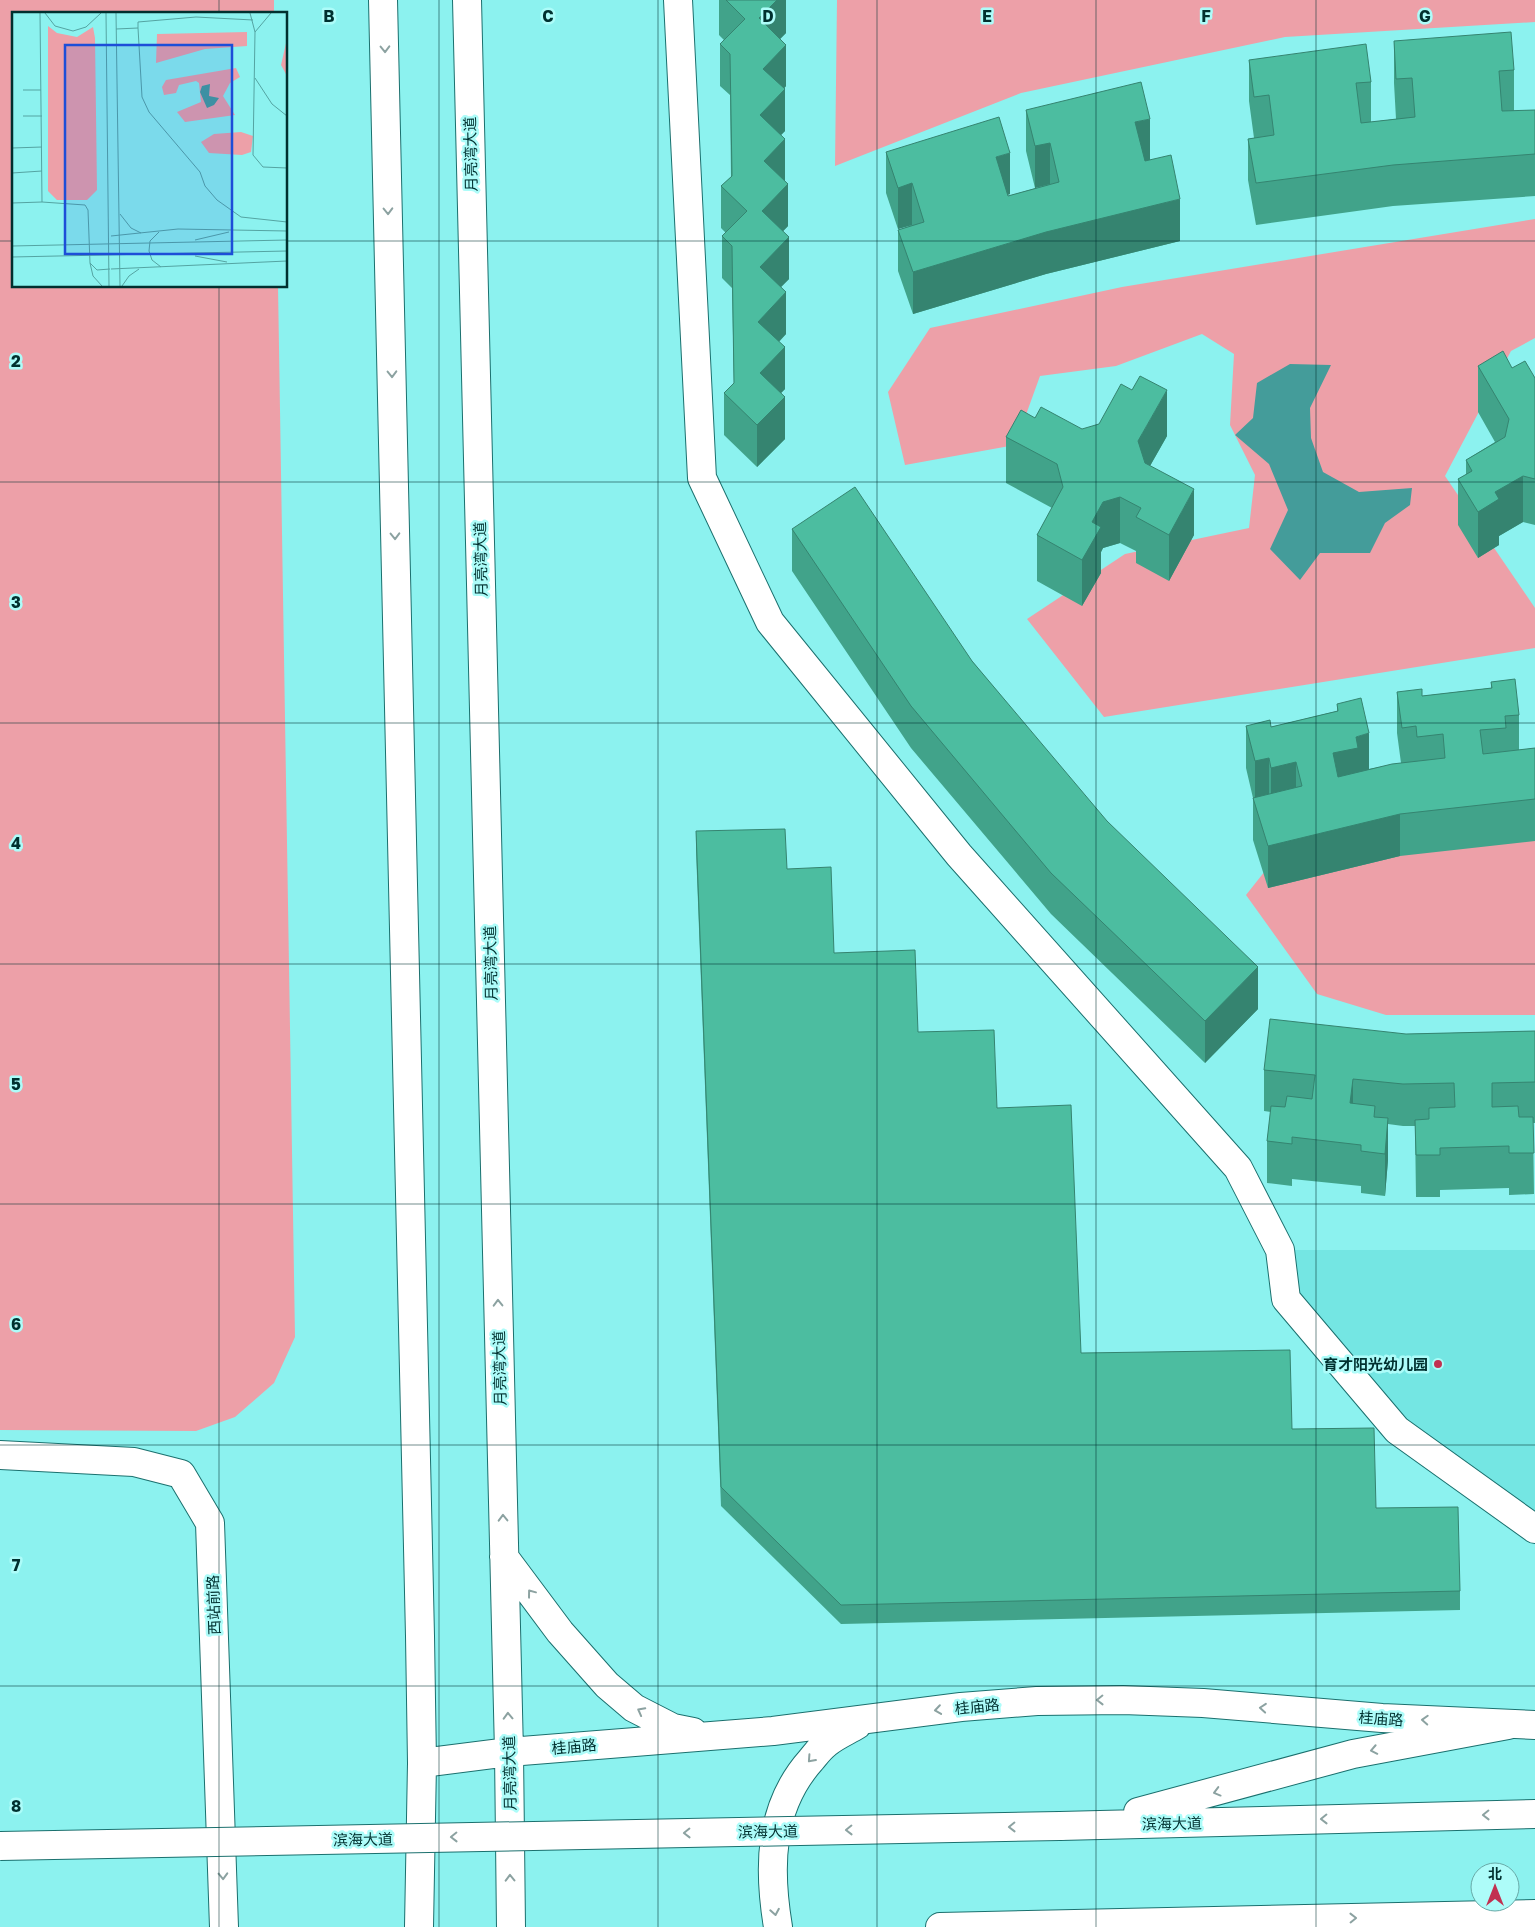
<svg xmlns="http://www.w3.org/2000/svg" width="1535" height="1927" viewBox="0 0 1535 1927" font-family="'Golos Text','Noto Sans SC',sans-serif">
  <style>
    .built { fill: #74e6e3 }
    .green { fill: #eda0a8 }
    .water { fill: #449c9a }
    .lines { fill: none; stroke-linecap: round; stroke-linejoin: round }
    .minor-casing { stroke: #1b706e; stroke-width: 30 }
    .major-casing { stroke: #1b706e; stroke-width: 30 }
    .highway-casing { stroke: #1b706e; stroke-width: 30 }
    .minor { stroke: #fff; stroke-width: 28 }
    .major { stroke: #fff; stroke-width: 28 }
    .highway { stroke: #fff; stroke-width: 28 }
    .highway-bridge-casing { stroke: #1b706e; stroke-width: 30; stroke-linecap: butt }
    .highway-bridge { stroke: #fff; stroke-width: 28 }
    .wall { fill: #41a38a }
    .shaded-wall { fill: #358470 }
    .building { fill: #4cbda0; stroke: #358470 }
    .oneway { stroke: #8ca2a1 }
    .grid { fill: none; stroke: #00302f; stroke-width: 1; stroke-opacity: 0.55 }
    .poi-dot { fill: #c13151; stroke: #adfcf9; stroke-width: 2 }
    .labels { text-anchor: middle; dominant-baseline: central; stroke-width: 5; stroke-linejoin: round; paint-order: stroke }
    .street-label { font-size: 15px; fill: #00302f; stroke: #adfcf9 }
    .poi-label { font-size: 15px; font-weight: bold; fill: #00302f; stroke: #adfcf9; text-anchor: end }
    .inset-road { fill: none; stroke: #54a4a2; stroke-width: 1 }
    .view { fill: #1d4ed8; fill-opacity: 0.15; stroke: #1d4ed8; stroke-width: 2.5 }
    .inset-edge { fill: none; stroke: #00302f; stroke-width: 2.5 }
    .grid-label { font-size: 16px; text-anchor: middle; font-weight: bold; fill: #00302f; stroke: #adfcf9; stroke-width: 5; stroke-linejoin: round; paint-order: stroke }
  </style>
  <rect width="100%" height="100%" fill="#8cf2ef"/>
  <path class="built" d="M1280 1250H1535V1529L1397 1430 1286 1299Z"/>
  <path class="green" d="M0 0H274V14H14V286H278L295 1337 274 1383 235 1417 196 1431 0 1430Z
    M837 0H1535V22L1285 37 1021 93 835 166Z
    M1535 219V338L1511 351 1445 476 1535 608V648L1104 717 1027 619 1125 554 1249 528 1255 475 1230 425 1234 354 1202 334 1116 366 1040 376 1015 445 905 465 888 392 930 328 1122 287Z
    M1535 813V1015H1386L1317 994 1246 895 1269 866Z"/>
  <path class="water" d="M1290 364 1331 365 1310 408 1311 438 1323 472 1359 492 1412 488 1410 505 1385 523 1370 553H1320L1300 580 1270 549 1288 510 1269 464 1235 435 1253 418 1257 383Z"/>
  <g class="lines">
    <g class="minor-casing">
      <path id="minor" d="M678 0 702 478 770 622 959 855 1238 1168 1280 1250 1286 1299 1397 1430 1535 1529
        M0 1455 134 1462 181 1474 210 1523 224 1927"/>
    </g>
    <g class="major-casing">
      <path id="major" d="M383 0 420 1636 422 1763 419 1927
        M467 0 509 1752 511 1927
        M504 1557 560 1632 607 1685 634 1708 673 1728 693 1732
        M422 1763 509 1752 773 1731 961 1707 1037 1701 1123 1700 1203 1703 1382 1718 1535 1725
        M778 1927C768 1867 769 1807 811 1760 816 1754 821 1747 827 1743 835 1736 847 1731 857 1725"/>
    </g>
    <g class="highway-casing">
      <path id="highway" d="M1138 1812 1353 1754 1508 1725
        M1060 1826 1535 1814
        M940 1927 1535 1914"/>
    </g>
    <use href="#minor" class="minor"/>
    <use href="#major" class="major"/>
    <use href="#highway" class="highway"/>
    <g class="highway-bridge-casing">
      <path id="highway-bridge" d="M0 1846 1060 1826"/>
    </g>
    <use href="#highway-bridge" class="highway-bridge"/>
  </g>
  <path class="wall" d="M719 0H786V33L780 39 786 86 784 89 785 131 781 135 785 181 788 226 783 231 789 279 781 287 786 334 779 342 785 389 781 393 785 439 757 467 724 435V393L734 384 732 288 722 278V236L726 233 721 228V186L731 177 730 95 720 86V44L724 40 719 35Z
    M1394 41 1514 70V111L1535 110V196L1393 206 1256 225 1248 180V139L1254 138 1249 101V60L1371 82V122L1396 119 1394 83Z
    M1026 110 1150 160 1180 241 1046 274 913 314 898 271V230L912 225 898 229 886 193V152L1010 194 1007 195 1008 196 1050 184 1035 188 1026 151Z
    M1478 366 1512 368 1535 378V525L1523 522 1499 536V545L1478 558 1458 525V479L1466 475V460L1495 442 1478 412Z
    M1035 418 1082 429 1167 436 1150 466 1194 535 1169 581 1136 563V551L1120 543 1103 548 1101 552V573L1082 606 1037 581V535L1052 508 1006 483V437Z
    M792 529 972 661 1258 1009 1205 1063 1051 914 911 748 792 571Z
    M1491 682 1519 715V750L1535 748V841L1400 856 1268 888 1253 840V798L1246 768V726L1271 727 1337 711V704L1369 769 1401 763 1397 733V692L1422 696 1491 688Z
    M696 831 787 869 834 953 918 1032 997 1108 1081 1353 1292 1429 1376 1508 1460 1591V1610L841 1624 721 1506 696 850Z
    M1535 1031V1123H1533L1534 1194 1509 1195V1188L1440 1190V1197H1416L1415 1126H1403L1388 1124V1160L1385 1196 1361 1193V1186L1292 1179V1186L1267 1183V1141L1271 1112 1264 1111V1070L1406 1034Z"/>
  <path class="shaded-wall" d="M777 0H786V33L759 60V18Z
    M786 45V86L763 110V69Z
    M785 89V131L760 156V115Z
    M1150 119V160L1135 164V122Z
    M785 139V181L764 202V161Z
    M1050 143V184L1035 188V146Z
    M1010 153V194L996 199V157Z
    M912 183V225L898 229V188Z
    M788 184V226L762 253V211Z
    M1180 199V241L1046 274 913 314V272L1046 232Z
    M789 237V279L760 308V267Z
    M786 292V334L758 363V322Z
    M785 347V389L760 414V373Z
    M1167 390V436L1138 487V441Z
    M785 397V439L757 467V425Z
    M1523 476V522L1499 536V545L1478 558V512L1495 492Z
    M1194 489V535L1169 581V535Z
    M1120 497V543L1103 548 1101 552V573L1082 606V560L1092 522 1103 502Z
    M1369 733V775L1333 795V753L1356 737Z
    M1269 758V800L1255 803V761Z
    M1296 762V804L1271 810V768Z
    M1400 814V856L1268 888V846Z
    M1258 967V1009L1205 1063V1021Z
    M1353 1079V1121L1350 1144V1103Z
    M1388 1118V1160L1385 1196V1154Z"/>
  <path class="building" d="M726 0H777L759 18 786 45 763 69 785 89 760 115 785 139 764 161 788 184 762 211 789 237 760 267 786 292 758 322 785 347 760 373 785 397 757 425 724 393 734 383 732 246 722 236 747 211 721 186 732 176 730 54 720 44 745 19Z
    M1511 32 1514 70 1499 71 1502 111 1535 110V154L1393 165 1256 183 1248 139 1274 135 1269 95 1254 97 1249 60 1366 44 1371 82 1356 83 1361 123 1415 117 1412 78 1396 79 1394 41Z
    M1141 82 1150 119 1135 122 1145 161 1171 155 1180 199 1046 232 913 272 898 230 924 222 912 183 898 188 886 152 999 117 1010 153 996 157 1008 196 1059 182 1050 143 1035 146 1026 110Z
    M1503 351 1512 368 1525 361 1535 378V479L1523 476 1495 492 1499 499 1478 512 1458 479 1472 471 1466 460 1505 437 1509 419 1478 366Z
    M1140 376 1167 390 1138 441 1145 463 1194 489 1169 535 1136 517 1141 508 1120 497 1103 502 1092 522 1101 527 1082 560 1037 535 1063 487 1057 464 1006 437 1021 410 1035 418 1041 407 1082 429 1099 424 1121 384 1132 390Z
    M855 487 972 661 1107 821 1258 967 1205 1021 1051 873 911 706 792 529Z
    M1515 679 1519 715 1505 716 1506 728 1480 730 1483 754 1535 748V799L1400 814 1268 846 1253 798 1302 786 1296 762 1271 768 1269 758 1255 761 1246 726 1270 720 1271 727 1338 711 1337 704 1361 698 1369 733 1356 737 1358 748 1333 753 1338 777 1392 764 1445 758 1443 734 1417 737 1416 726 1402 728 1397 692 1422 689V696L1492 688 1491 682Z
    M785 829 787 869 831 867 834 953 915 950 918 1032 994 1030 997 1108 1071 1105 1081 1353 1290 1350 1292 1429 1374 1428 1376 1508 1458 1507 1460 1591 841 1605 721 1487 696 831Z
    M1270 1019 1406 1034 1535 1031V1082L1492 1083V1107L1518 1106 1519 1117H1533L1534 1153H1509V1146L1440 1148V1155H1416L1415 1120 1429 1119V1108L1455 1107 1454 1083 1403 1084 1353 1079 1350 1103 1375 1106 1374 1117 1388 1118 1385 1154 1361 1151V1145L1292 1137V1144L1267 1141 1271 1106 1285 1107 1287 1096 1312 1099 1315 1075 1264 1070Z"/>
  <defs><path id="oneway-chevron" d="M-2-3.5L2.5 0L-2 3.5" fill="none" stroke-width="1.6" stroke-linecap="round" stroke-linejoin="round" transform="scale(1.25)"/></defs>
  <g class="oneway">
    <use href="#oneway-chevron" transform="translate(385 49) rotate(89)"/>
    <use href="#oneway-chevron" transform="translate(388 211) rotate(89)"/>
    <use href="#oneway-chevron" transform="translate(392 374) rotate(89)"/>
    <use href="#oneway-chevron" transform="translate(395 536) rotate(89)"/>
    <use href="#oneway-chevron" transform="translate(498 1303) rotate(-91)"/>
    <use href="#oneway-chevron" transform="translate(503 1518) rotate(-91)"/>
    <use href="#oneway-chevron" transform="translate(531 1593) rotate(-127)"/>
    <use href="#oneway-chevron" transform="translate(1100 1700) rotate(179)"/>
    <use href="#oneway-chevron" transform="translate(1263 1708) rotate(-175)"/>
    <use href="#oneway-chevron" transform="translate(938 1710) rotate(172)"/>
    <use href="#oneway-chevron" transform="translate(641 1711) rotate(-152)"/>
    <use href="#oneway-chevron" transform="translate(508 1716) rotate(-92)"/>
    <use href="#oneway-chevron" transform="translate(1425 1720) rotate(-177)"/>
    <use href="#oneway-chevron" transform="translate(1374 1750) rotate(169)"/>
    <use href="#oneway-chevron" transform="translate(811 1759) rotate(132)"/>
    <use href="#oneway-chevron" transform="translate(1217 1792) rotate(165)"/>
    <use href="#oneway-chevron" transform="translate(1486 1815) rotate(179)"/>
    <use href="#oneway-chevron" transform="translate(1324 1819) rotate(179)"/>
    <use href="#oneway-chevron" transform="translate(1012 1827) rotate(179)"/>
    <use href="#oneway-chevron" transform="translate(849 1830) rotate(179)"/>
    <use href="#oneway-chevron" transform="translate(687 1833) rotate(179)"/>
    <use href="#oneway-chevron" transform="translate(454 1837) rotate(179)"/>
    <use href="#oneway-chevron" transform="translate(223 1876) rotate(88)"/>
    <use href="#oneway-chevron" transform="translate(510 1878) rotate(-91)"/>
    <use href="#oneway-chevron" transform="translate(775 1912) rotate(80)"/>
    <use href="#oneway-chevron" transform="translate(1353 1918) rotate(-1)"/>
  </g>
  <path class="grid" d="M219 0V14M439 0V1927M658 0V1927M877 0V1927M1096 0V1927M1316 0V1927M0 241H14M286 241H1535M219 286V1927M0 482H1535M0 723H1535M0 964H1535M0 1204H1535M0 1445H1535M0 1686H1535"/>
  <circle class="poi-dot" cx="1438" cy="1364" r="5"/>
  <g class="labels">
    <g class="street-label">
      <text transform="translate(470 154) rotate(-91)">月亮湾大道</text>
      <text transform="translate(480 559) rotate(-91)">月亮湾大道</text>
      <text transform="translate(490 963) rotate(-91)">月亮湾大道</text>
      <text transform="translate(499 1368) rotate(-91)">月亮湾大道</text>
      <text transform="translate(213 1605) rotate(-92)">西站前路</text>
      <text transform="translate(977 1706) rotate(-6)">桂庙路</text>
      <text transform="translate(1381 1718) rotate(4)">桂庙路</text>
      <text transform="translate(574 1746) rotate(-5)">桂庙路</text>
      <text transform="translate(509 1773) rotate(-91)">月亮湾大道</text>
      <text transform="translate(1172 1823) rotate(-1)">滨海大道</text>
      <text transform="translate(768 1831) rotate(-1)">滨海大道</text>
      <text transform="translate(363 1839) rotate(-1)">滨海大道</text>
    </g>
    <g class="poi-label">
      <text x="1428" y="1364">育才阳光幼儿园</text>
    </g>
  </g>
  <g transform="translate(12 12)">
    <rect width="275" height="275" fill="#8cf2ef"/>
    <path d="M36 14 45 21 65 25 81 15 83 26 85 178 75 188H45L36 179ZM235 20V34L193 37 144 51 145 22ZM275 27V64L269 53ZM224 56 228 65 218 71 211 84 223 103 173 110 165 100 189 90 187 71 184 69 167 73 164 81 152 83 150 75 154 68ZM229 120 241 124 239 140 230 143 197 141 189 130 202 122Z" fill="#eda0a8"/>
    <path d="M198 72 197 84 207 86 202 93 195 96 188 80 190 74Z" fill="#449c9a"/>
    <path class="inset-road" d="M28 1 30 190 73 193 76 198 78 251 85 258 98 257M33 1 43 14 61 19 74 15 89 1M94 1 97 274M104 1 108 274M238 1 243 20 241 143 251 155 275 156M126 16V10L184 5 241 8M104 17 126 16 130 85 137 100 188 160 193 174 205 188 229 205 275 210M243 20 259 1M243 66 260 92 275 104M11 78H29M11 104H30M0 136 30 135M0 161 30 159M0 191 30 190M108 202 119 216 129 221M147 220 138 229 137 239 140 248 149 255M99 224 166 217 275 219M183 228 217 220M0 234 275 228M183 244 215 250M0 245 275 239M78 251 81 264 90 274M99 257 275 249M110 274 117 264 127 257"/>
    <path class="view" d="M53 33H220V242H53Z"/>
    <rect width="275" height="275" class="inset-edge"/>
  </g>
  <g class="grid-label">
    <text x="329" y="22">B</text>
    <text x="548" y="22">C</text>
    <text x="768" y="22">D</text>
    <text x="987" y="22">E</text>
    <text x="1206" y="22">F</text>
    <text x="1425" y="22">G</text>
    <text x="16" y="367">2</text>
    <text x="16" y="608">3</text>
    <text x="16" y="849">4</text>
    <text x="16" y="1090">5</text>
    <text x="16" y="1330">6</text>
    <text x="16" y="1571">7</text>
    <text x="16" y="1812">8</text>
  </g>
  <g transform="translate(1495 1887)"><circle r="24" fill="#adfcf9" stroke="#68aaa8"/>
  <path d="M0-4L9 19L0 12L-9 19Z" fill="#c13151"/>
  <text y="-8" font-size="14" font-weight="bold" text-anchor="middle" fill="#00302f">北</text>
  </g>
</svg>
